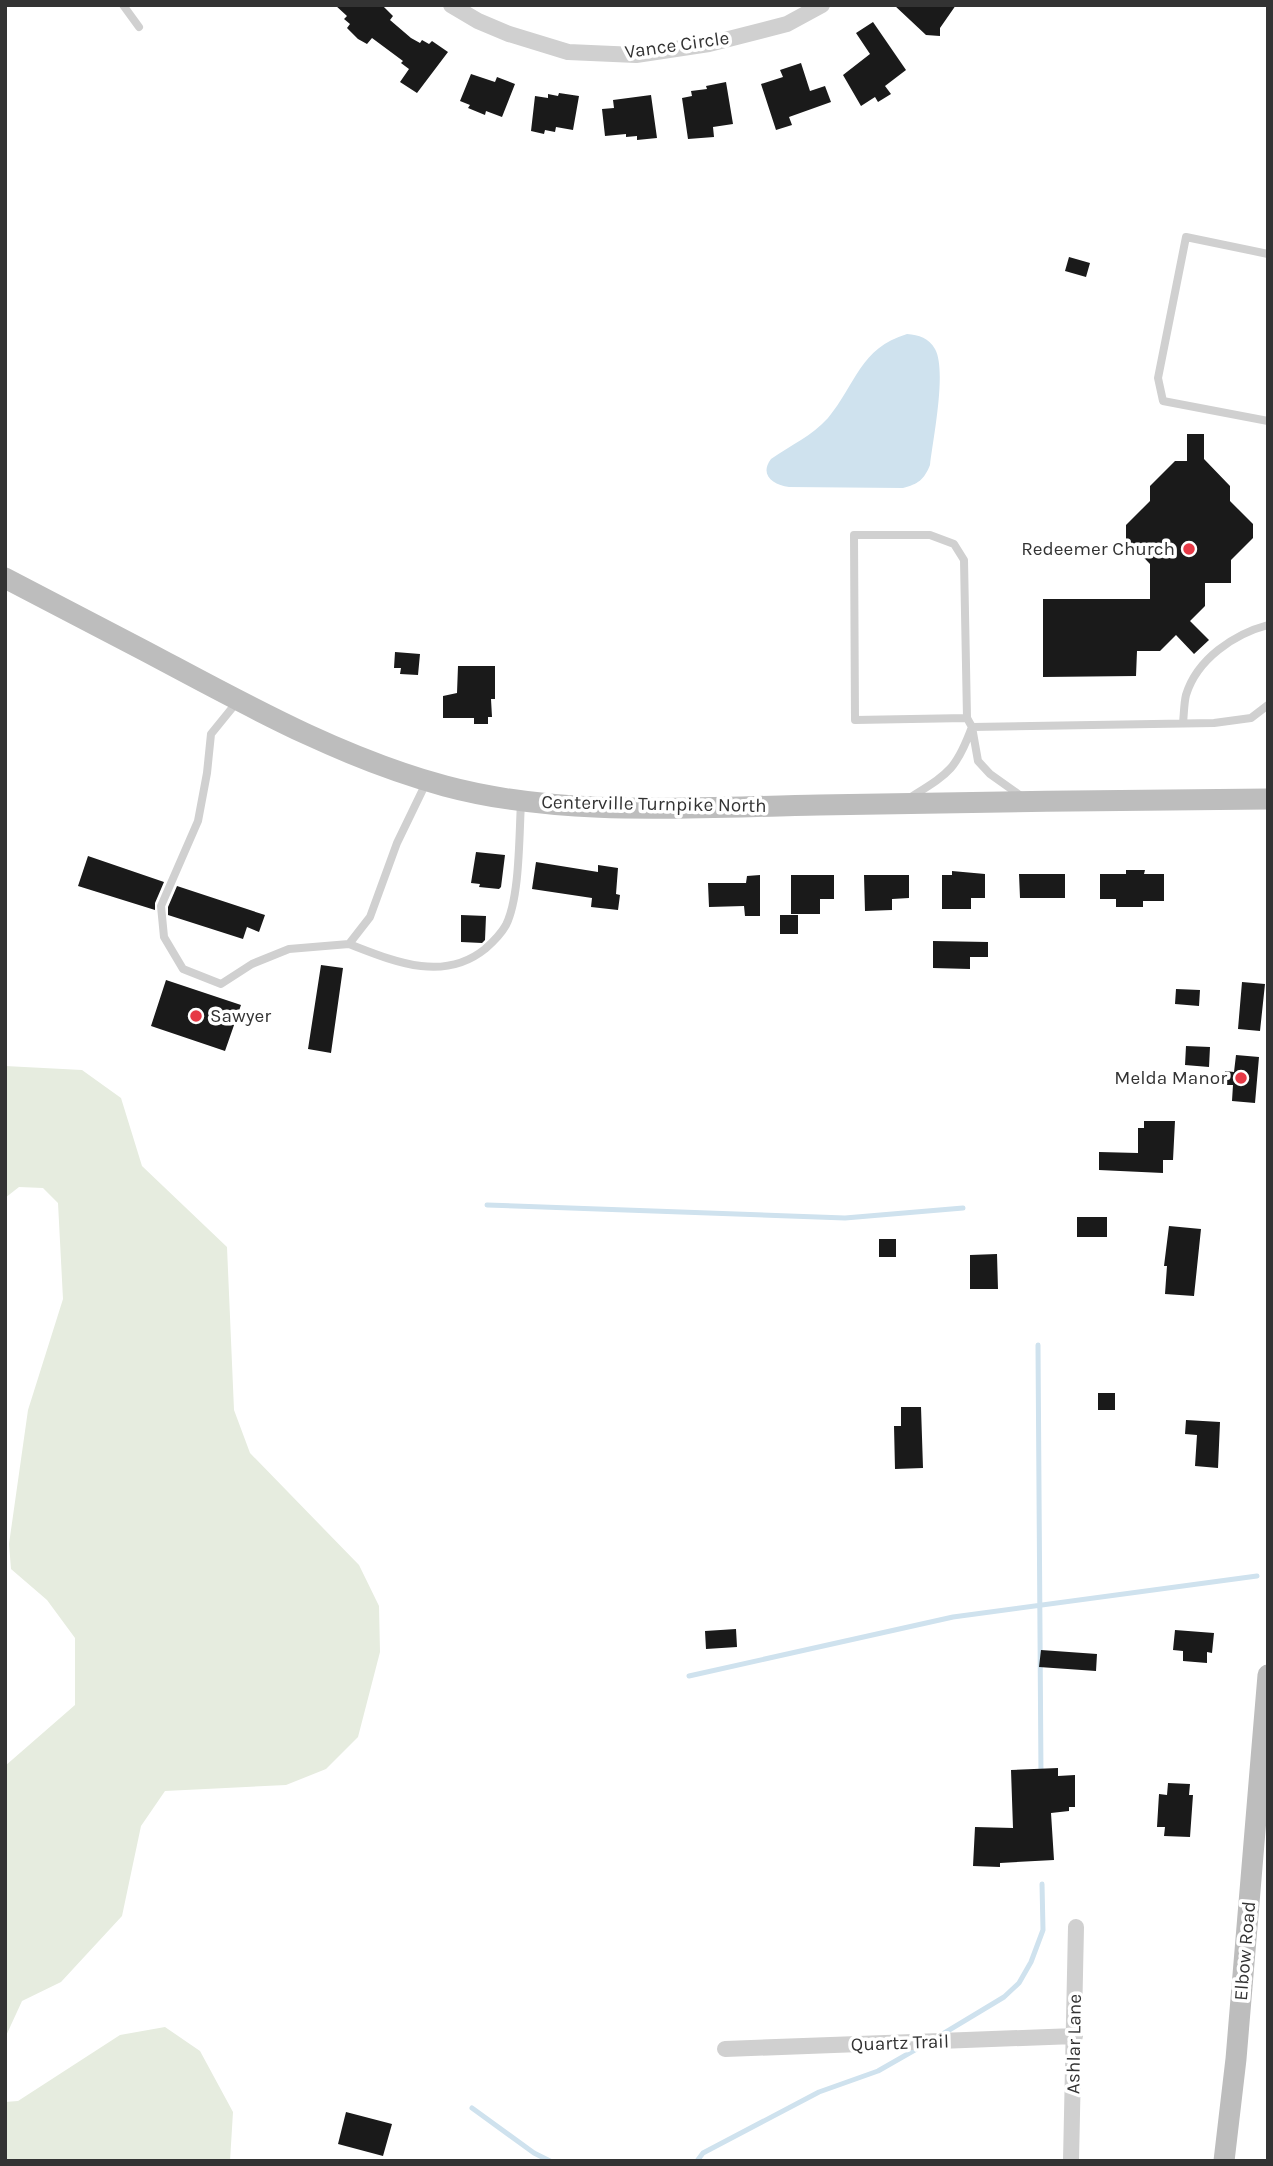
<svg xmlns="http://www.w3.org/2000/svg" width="1273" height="2166" viewBox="0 0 1273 2166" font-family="Karla,sans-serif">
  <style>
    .green { fill: #e6ecdf }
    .water { fill: #cfe2ee }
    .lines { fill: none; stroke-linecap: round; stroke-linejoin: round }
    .stream { stroke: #cfe2ee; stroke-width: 5 }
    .building { fill: #1a1a1a }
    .service { stroke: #d0d0d0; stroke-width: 8 }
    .minor { stroke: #d0d0d0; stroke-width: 16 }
    .secondary { stroke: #bdbdbd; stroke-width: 21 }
    .poi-dot { fill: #e63946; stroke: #fff; stroke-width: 2.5 }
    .labels { text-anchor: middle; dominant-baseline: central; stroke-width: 7; stroke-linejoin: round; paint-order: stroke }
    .street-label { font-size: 19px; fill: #333; stroke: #fff }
    .poi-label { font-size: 19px; fill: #333; stroke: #fff; text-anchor: end }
  </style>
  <rect width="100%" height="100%" fill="#fff"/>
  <path class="green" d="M5 1066 82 1070 121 1098 142 1166 227 1247 234 1410 250 1453 359 1565 379 1606 380 1652 358 1737 326 1769 286 1785 165 1791 141 1826 122 1916 61 1982 22 2001 5 2038V1766L75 1705V1638L47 1600 11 1569 9 1544 28 1410 63 1299 58 1203 43 1188 19 1187 5 1198Z
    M165 2027 200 2051 233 2112 230 2161H5V2102L18 2101 120 2035Z"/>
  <path class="water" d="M907 334C919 335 929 338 935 349 947 370 933 439 930 465 924 480 918 484 903 488L789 487C773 485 759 475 771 459 791 445 812 436 828 418 856 384 860 348 907 334Z"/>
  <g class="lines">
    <path class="stream" d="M487 1205 845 1218 963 1208
      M1038 1345 1041 1776
      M689 1676 953 1617 1257 1576
      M941 2035 1004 1997 1019 1983 1031 1962 1043 1930 1042 1884
      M472 2108 534 2153 550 2161
      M697 2161 703 2153 819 2092 878 2071 920 2047"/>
  </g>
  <path class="building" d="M335 5H382L393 16 390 20 411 38 420 43 422 40 429 44 432 41 448 52 417 93 400 82 409 69 401 63 403 61 372 38 367 44 358 39 347 28 350 24 344 19 347 16Z
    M894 5H956L940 28V36L926 35Z
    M873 22 906 70 885 86 891 94 878 102 875 97 861 106 843 75 870 54 856 33Z
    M801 63 810 91 825 86 831 102 789 117 792 125 776 130 761 84 783 77 780 70Z
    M471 74 495 82 497 77 515 84 502 117 486 111 485 115 468 108 470 105 460 101Z
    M726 82 733 124 713 127 714 137 688 139 682 98 692 96 691 91 707 89 706 86Z
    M559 93 579 96 573 130 556 127 555 132 545 130 544 134 531 131 535 96 548 98V94L558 96Z
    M651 95 657 138 637 140V136L626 137V134L605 136 602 109 614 108 613 100Z
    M1069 257 1090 263 1086 277 1065 271Z
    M1187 434H1204V459L1230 486V501L1253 524V538L1231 560V583H1205V606L1190 621 1209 640 1194 654 1176 635 1160 651H1137L1136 676 1043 677V599H1150V564L1126 539V525L1150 501V486L1175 461H1187Z
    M395 652 420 654 418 675 400 674 401 668H394Z
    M458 666H495V699H491L492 717H488V724H474V718H443V696L457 693Z
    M476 852 505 855 501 887 499 889 479 887 480 884 471 883Z
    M88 856 164 882 155 903V910L78 886Z
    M536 862 598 872V865L618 868 616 894 620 895 618 910 591 907 592 898 532 889Z
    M1126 870H1145L1144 874H1164V901H1143V907H1116V899H1100V874H1126Z
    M952 871 985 874V898H971V909H942V875H952Z
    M1019 874H1065V898H1020Z
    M760 875V916H745L744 906 709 907 708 883H746L747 876Z
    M791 875H834V899H820V914H791Z
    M864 875H909V898L892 899V910L865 911Z
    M177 886 265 915 259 932 247 927 243 939 168 915V907Z
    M461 915 486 916 485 940 482 943 461 942Z
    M780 915H798V934H780Z
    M933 941 988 942V957H970V969L933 968Z
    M321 965 343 968 331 1053 308 1049Z
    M166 980 241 1005 225 1051 151 1026Z
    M1242 982 1265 984 1260 1031 1238 1029Z
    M1176 989 1200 990 1199 1006 1175 1004Z
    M1186 1046 1210 1047 1209 1067 1185 1065Z
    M1236 1055 1259 1057 1255 1103 1232 1101 1233 1085H1224L1225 1071 1234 1072Z
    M1144 1121H1175L1173 1160H1163V1173L1099 1170V1152L1138 1153V1128H1144Z
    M1077 1217H1107V1237H1077Z
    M1169 1226 1201 1229 1194 1296 1165 1294 1167 1266H1164Z
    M879 1239H896V1257H879Z
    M997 1254 998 1289H970V1255Z
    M1098 1393H1115V1410H1098Z
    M901 1407H921L923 1468 895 1469 894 1426H901Z
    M1186 1420 1220 1422 1218 1468 1195 1466 1197 1435 1185 1434Z
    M736 1629 737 1647 706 1649 705 1631Z
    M1175 1630 1214 1633 1212 1653 1207 1652V1663L1183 1661V1651L1173 1650Z
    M1041 1650 1097 1654 1096 1671 1039 1667Z
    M1058 1768V1776L1075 1775V1807H1069V1811L1051 1813 1054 1860 1000 1863V1867L973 1866 975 1827 1013 1828 1011 1770Z
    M1168 1783 1190 1784 1189 1795H1193L1190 1837 1164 1836 1165 1827H1157L1159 1794 1167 1795Z
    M346 2112 392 2124 383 2156 338 2144Z"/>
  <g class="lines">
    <path class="service" d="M123 5 139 27
      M1268 254 1186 237 1158 378 1163 401 1268 421
      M854 535H930L954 544 964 560 967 718 855 720Z
      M237 702 211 734 207 773 198 821 161 906 164 937 183 969 221 984 252 964 289 949 349 944 370 917 397 843 426 783
      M967 718 972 727 1214 723 1251 718 1268 705
      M1183 723C1184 714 1184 703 1186 695 1197 659 1234 634 1268 625
      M911 797C949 773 956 770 972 727L978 761 990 774 1021 796
      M349 944C393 961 443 983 485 949 493 942 501 934 506 925 520 897 519 835 521 803"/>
    <path class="minor" d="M451 5 478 21 509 34 568 52 636 55 709 44 787 24 822 5
      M725 2049 1075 2036
      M1071 2161 1076 1927"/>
    <path class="secondary" d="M5 578C52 603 99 627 145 651 243 703 338 757 445 786 564 818 698 807 819 805 969 802 1118 800 1268 799
      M1224 2161 1236 2059 1268 1675"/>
  </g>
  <g class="poi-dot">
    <circle cx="1189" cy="549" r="7"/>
    <circle cx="196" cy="1016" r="7"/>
    <circle cx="1241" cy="1078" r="7"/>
  </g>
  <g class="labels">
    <g class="street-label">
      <text transform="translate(677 45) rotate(-8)">Vance Circle</text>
      <text transform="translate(654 804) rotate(1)">Centerville Turnpike North</text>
      <text transform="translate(1245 1951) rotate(-85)">Elbow Road</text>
      <text transform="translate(900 2043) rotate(-2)">Quartz Trail</text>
      <text transform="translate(1074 2044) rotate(-89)">Ashlar Lane</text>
    </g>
    <g class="poi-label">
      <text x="1175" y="549">Redeemer Church</text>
      <text x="210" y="1016" text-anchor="start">Sawyer</text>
      <text x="1227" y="1078">Melda Manor</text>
    </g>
  </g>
  <rect width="1273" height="2166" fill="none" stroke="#333333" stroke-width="14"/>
</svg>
